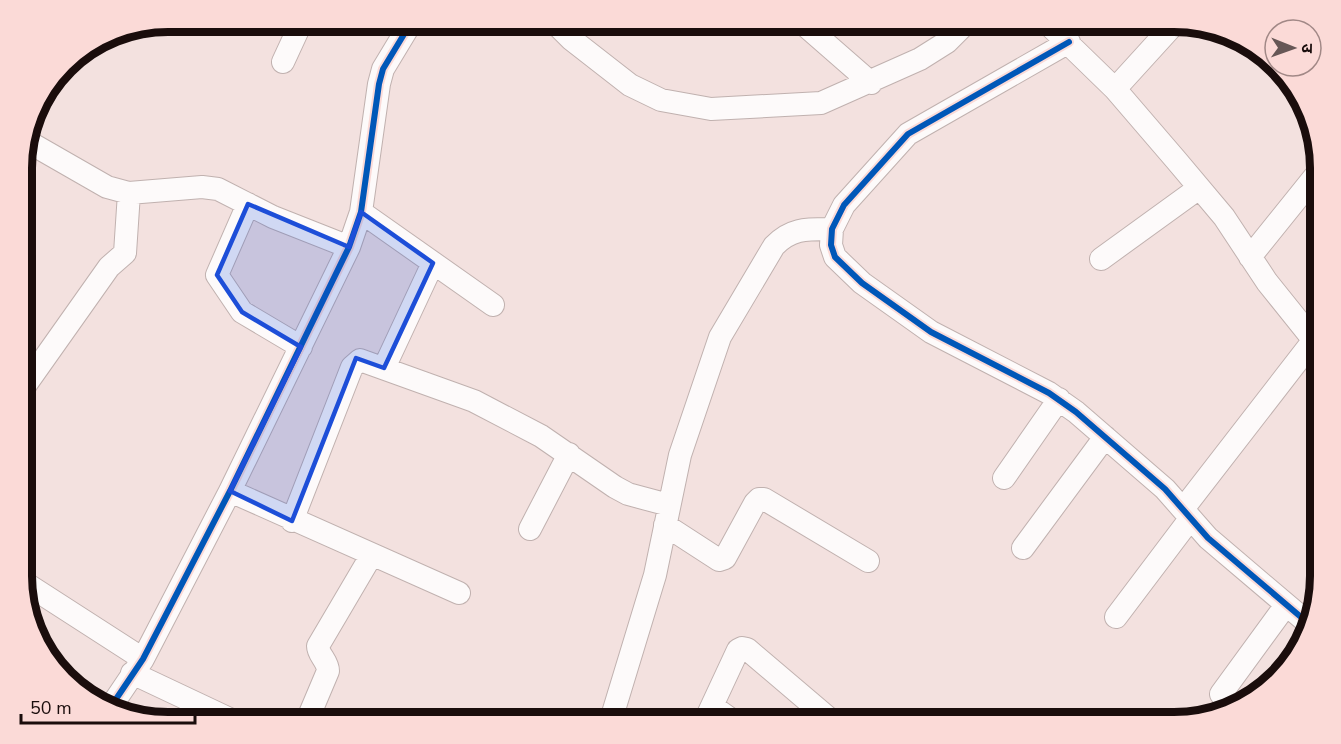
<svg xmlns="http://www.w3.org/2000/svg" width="1341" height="744" viewBox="0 0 1341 744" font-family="'Nunito Sans','Noto Sans Devanagari',sans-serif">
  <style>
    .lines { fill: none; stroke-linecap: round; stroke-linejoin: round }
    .street-casing { stroke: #c0b1af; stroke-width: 24 }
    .street { stroke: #fdfafa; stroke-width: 22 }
    .cycleway-casing { stroke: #fbdad7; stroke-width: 10 }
    .cycleway { stroke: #0057b8; stroke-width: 6 }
    .marked { fill: #1d4ed8; fill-opacity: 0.2; stroke: #1d4ed8; stroke-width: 4.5; stroke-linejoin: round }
    .rim { fill: none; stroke: #1a0d0c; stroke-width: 8 }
  </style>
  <rect width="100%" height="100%" fill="#f3e1df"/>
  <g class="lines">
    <g class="street-casing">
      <path id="street" d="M553 21 571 39 630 85 661 100 711 109 821 103 920 59 947 42 968 21
        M800 21 871 83
        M1045 21 1115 89 1176 160 1224 217 1267 282 1320 348
        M1069 42 908 134 844 205 832 229 831 245 835 257 862 283 931 332 1049 393 1076 412 1165 489 1208 538 1308 623
        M283 62 302 21
        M1115 89 1176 22
        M25 140 107 187 129 193 202 187 218 189 273 217 349 247
        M248 204 217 275 242 312 301 347
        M361 212 493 305
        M1250 257 1320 170
        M1101 259 1199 188
        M384 368 433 263
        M22 390 109 267 125 253 129 193
        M1004 478 1059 399
        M230 491 459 593
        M1183 509 1313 341
        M292 521 352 367 360 360 474 401 541 436 615 487 628 494 669 505
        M665 525 719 560 725 558 755 503 759 499H764L868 561
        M530 529 569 454
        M1023 548 1105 437
        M22 581 143 659
        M1116 617 1190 519
        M132 673 238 723
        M1221 694 1286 605
        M712 706 736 723
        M110 708 143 659 230 491 349 247 361 212 379 84 383 69 412 21
        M306 723 328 671C328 661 318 655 318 646L371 556
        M610 723 655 575 680 455 720 337 774 246C791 228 807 229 832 229
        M704 723 738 650 742 648 747 649 834 723"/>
    </g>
    <use href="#street" class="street"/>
    <g class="cycleway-casing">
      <path id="cycleway" d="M1069 42 908 134 844 205 832 229 831 245 835 257 862 283 931 332 1049 393 1076 412 1165 489 1208 538 1308 623
        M110 708 143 659 230 491 349 247 361 212 379 84 383 69 412 21"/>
    </g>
    <use href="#cycleway" class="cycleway"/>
  </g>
  <path class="marked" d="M248 204 349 247 361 212 433 263 384 368 356 358 292 521 230 491 301 347 242 312 217 275Z"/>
  <path d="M0 0H1341V744H0ZM168 32H1174A136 136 0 0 1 1310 168V576A136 136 0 0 1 1174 712H168A136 136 0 0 1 32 576V168A136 136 0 0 1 168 32Z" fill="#fbdad7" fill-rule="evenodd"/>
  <path class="rim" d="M168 32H1174A136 136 0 0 1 1310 168V576A136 136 0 0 1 1174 712H168A136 136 0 0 1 32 576V168A136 136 0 0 1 168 32Z"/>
  <g transform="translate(1293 48) rotate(91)"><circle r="28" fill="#fbdad7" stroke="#a18886" stroke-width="1.5"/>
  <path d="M0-4.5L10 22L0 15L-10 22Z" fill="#665756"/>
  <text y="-9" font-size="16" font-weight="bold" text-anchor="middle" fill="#1a0d0c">उ</text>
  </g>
  <path d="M21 714v9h174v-9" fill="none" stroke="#1a0d0c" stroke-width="3"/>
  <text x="30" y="714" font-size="18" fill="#1a0d0c" stroke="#fbdad7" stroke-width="4.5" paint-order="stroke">50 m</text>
</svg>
